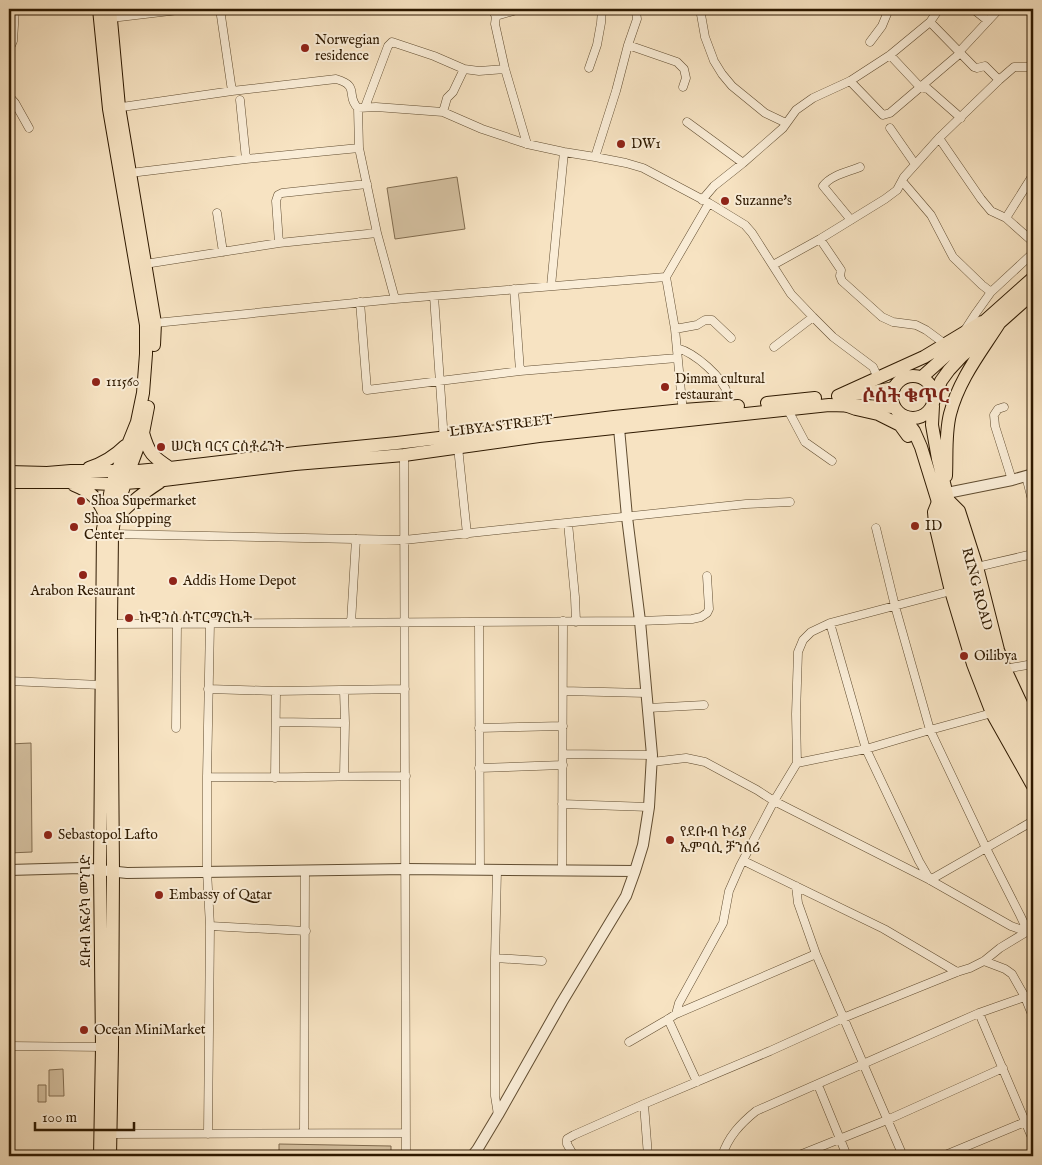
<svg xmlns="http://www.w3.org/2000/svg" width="1042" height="1165" viewBox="0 0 1042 1165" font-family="'IM FELL English','Noto Serif Ethiopic',serif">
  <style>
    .green { fill: #d5c1a1; stroke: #826d50 }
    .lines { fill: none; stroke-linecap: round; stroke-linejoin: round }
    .minor-casing { stroke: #604c30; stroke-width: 9 }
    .tertiary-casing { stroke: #604c30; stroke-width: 12 }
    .primary-casing { stroke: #2e1900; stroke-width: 14 }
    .trunk-casing { stroke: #2e1900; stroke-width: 14 }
    .minor { stroke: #faedd7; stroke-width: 8 }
    .tertiary { stroke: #faedd7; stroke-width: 10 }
    .primary { stroke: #f7e3c2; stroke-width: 12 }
    .trunk { stroke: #f7e3c2; stroke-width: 12 }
    .poi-dot { fill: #8f2418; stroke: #faedd7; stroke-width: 2 }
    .labels { text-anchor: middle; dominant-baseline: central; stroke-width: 4; stroke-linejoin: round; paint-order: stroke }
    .poi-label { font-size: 14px; fill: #2e1900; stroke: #faedd7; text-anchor: start }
    .street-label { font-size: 14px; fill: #2e1900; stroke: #faedd7 }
    .district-label { font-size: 19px; font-weight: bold; fill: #7a1f14; stroke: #faedd7 }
  </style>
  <rect width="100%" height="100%" fill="#f7e3c2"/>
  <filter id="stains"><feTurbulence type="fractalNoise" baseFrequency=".004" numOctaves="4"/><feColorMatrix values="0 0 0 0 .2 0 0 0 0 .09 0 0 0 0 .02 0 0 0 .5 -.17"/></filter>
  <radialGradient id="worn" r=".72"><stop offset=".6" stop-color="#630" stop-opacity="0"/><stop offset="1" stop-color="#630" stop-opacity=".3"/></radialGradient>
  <path class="green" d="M457 177 465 229 395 239 387 188Z
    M31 743 32 852 9 853V744Z
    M63 1069 64 1096H49V1070Z
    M38 1085H46V1102H38Z
    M279 1144 391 1146V1156H279Z"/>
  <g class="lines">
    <g class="minor-casing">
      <path id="minor" d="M220 9 232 91
        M491 9 496 16 495 24 505 69 527 144
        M700 9 705 37 714 61 722 74 732 86 765 113 786 123
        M973 9 988 21
        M496 16 520 9
        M111 18 187 9
        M930 22 974 67 977 68 985 66 999 80
        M870 42 882 26 889 9
        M628 45 677 62 684 69 686 78 683 87
        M9 50 13 41 15 9
        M890 55 920 87 928 89 961 118
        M589 68 597 45 601 23 602 9
        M850 81 880 112 883 115 890 113 958 55 959 52 999 9
        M9 96 15 103 29 128
        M240 100 246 159
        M365 107 388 46 392 42 434 56 464 69 479 71 505 69
        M115 108 232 91 336 79C361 86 345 96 358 108L376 107 443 112 482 129 527 144 564 152 595 157 626 163 643 168 709 203 745 225 752 233 791 294 813 317 833 337 873 367 878 378
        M358 108 359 148 377 233 395 299
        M443 112 447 98 453 92 464 69
        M687 122 743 163
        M890 128 915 164
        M939 138 981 199 991 211 1006 218 1033 242
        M595 157 616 91 628 45 637 19 636 12 634 9
        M130 173 246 159 359 148
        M902 181 931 215 953 257 982 285 991 292
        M702 200 714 186 743 163 783 128 796 110 813 98 850 81 890 55 930 22 939 9
        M217 213 223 252
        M1006 218 1033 175
        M851 220 823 186C831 175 848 172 860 167
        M820 239 841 270 840 276 842 281 882 317 893 322 916 325 926 330 945 344
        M279 243 276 201 278 195 282 193 367 184
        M145 264 279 243 377 233
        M773 265 820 239 885 199 897 190 904 177 939 138 999 80 1014 67H1033
        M551 286 564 152
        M514 289 520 371
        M434 296 444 441
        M360 302 367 390 520 371 677 358
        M155 323 395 299 666 277
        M675 329 697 325 705 320H712L731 338
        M965 330 976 313 991 292 1033 253
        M774 347 813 317
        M677 348C695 353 723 377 728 395 729 399 729 404 729 407
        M1004 407 998 409 994 415 995 426 1012 480
        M788 410 805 442 832 461
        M683 413 675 329 666 277 709 203
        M458 447 467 534
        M404 455 406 1156
        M1026 476 1033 504
        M568 523 575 597 576 622
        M876 528 895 606 930 730 986 848 1020 915 1028 932
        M112 534 404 540 746 504 790 502
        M977 567 1033 554
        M479 622 480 870
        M351 623 356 539
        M830 623 866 749 919 861 930 880 1033 821
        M108 624 640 621 692 619 701 617 707 613 709 609 707 576
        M1005 669 1033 664
        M9 681 101 685
        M208 689 276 691 405 689
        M563 691 646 693
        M648 708 704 705
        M276 722 345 723
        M176 728 177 623
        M479 728 563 726
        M563 754 652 755
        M652 762 686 758 705 762 757 790 774 801 930 880 1011 926 1028 932
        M797 763 866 749 930 730 992 713
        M479 768 563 765
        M344 776 345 723 344 690
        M207 777C273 778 339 776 406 776
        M275 778 276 691
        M562 804 649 807
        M744 861 884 929 957 972
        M497 870 495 958V1096L498 1115
        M562 870 563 621
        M796 886 798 903 816 954 903 1156
        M210 926 306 931
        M495 958 542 961
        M984 961 1005 969 1012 974 1025 997 1033 1017
        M979 1013 1033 1140
        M676 1014 679 1003 723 923 729 891 740 866 774 801 797 763 796 714 798 652 803 640 811 632 830 623 951 591
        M668 1019 697 1082
        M629 1042 665 1021 676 1014 816 954
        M9 1046 104 1047
        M818 1085 847 1156
        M644 1104 648 1156
        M304 1133 305 871
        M110 1134 406 1133
        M208 1134 210 926 207 871V777L210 623
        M9 1156H11
        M574 1156 567 1144V1139L574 1135 644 1104 770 1051 843 1018 957 972 970 968 984 961 1000 948 1033 928
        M722 1156C728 1137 740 1124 756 1111L979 1013 1033 994
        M797 1156 887 1120 1003 1068
        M943 1156 1025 1122"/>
    </g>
    <g class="tertiary-casing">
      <path id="tertiary" d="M947 493 1012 480 1033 474
        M9 870 81 868 127 873 406 869 635 871
        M472 1156 477 1150 498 1115 562 1002 626 896 635 871 643 845 649 807 652 755 640 621 627 517 619 428"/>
    </g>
    <g class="primary-casing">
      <path id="primary" d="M99 9 109 109 146 325V354L143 393 137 422 112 484 103 529 100 870 102 1047 100 1156
        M110 9 119 107 155 323 154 345
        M842 395 868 393 894 388
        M767 403 815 398
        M143 433C149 454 152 456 170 468
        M89 468C104 463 114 457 125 446
        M9 472 47 473 71 471H138L170 468 296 453 397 443 614 417 683 410 738 406
        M9 482H68L112 484 164 480 295 464 404 455 539 436 829 405 894 407
        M74 485C91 492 98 498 105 515
        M949 501 959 511 977 567 998 650 1005 669 1033 729
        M938 502 934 512 935 524 951 591 973 664 992 713 1033 786
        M116 518C129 504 144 492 160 482
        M110 1156 112 1047 113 871 111 624 112 534 115 514 129 471 143 433 148 407"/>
    </g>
    <g class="trunk-casing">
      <path id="trunk" d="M892 397a21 21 0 1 1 42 0a21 21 0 1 1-42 0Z
        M922 377 1033 278
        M838 396 924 357 982 322
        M934 400 941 381 949 370 962 356 1033 293
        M845 405 856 409 878 414 900 425 908 436
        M933 406 932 425 938 459 967 575 988 652 996 673 1011 706 1033 749
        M902 415 914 431 921 447 938 502 983 666 994 695 1033 766
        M946 476C947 455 945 434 950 414 959 379 981 352 1000 322"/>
    </g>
    <use href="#minor" class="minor"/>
    <use href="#tertiary" class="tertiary"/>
    <use href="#primary" class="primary"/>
    <use href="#trunk" class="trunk"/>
  </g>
  <g class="poi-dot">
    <circle cx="305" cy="48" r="5"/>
    <circle cx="621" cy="144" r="5"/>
    <circle cx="725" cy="201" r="5"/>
    <circle cx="96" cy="382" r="5"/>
    <circle cx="665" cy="387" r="5"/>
    <circle cx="161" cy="447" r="5"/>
    <circle cx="81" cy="501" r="5"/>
    <circle cx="915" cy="526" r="5"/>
    <circle cx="74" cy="527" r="5"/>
    <circle cx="83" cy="575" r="5"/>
    <circle cx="173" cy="581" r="5"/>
    <circle cx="129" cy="618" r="5"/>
    <circle cx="964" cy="656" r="5"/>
    <circle cx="48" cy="835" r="5"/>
    <circle cx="670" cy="840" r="5"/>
    <circle cx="159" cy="895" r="5"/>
    <circle cx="84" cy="1030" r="5"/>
  </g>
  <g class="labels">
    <g class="poi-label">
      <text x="315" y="40">Norwegian<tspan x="315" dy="16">residence</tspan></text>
      <text x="631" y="144">DW1</text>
      <text x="735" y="201">Suzanne's</text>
      <text x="675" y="379">Dimma cultural<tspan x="675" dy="16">restaurant</tspan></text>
      <text x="106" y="382">111560</text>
      <text x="171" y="447">ሠርክ ባርና ርስቶሬንት</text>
      <text x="91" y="501">Shoa Supermarket</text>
      <text x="84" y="519">Shoa Shopping<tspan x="84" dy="16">Center</tspan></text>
      <text x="925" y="526">ID</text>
      <text x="183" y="581">Addis Home Depot</text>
      <text x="83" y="591" text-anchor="middle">Arabon Resaurant</text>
      <text x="139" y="618">ኩዊንስ ሱፐርማርኬት</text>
      <text x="974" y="656">Oilibya</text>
      <text x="680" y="832">የደቡብ ኮሪያ<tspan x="680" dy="16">ኤምባሲ ቻንሰሪ</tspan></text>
      <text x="58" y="835">Sebastopol Lafto</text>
      <text x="169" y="895">Embassy of Qatar</text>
      <text x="94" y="1030">Ocean MiniMarket</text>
    </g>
    <g class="street-label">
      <text transform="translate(501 426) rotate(-7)">LIBYA STREET</text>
      <text transform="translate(977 589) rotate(75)">RING ROAD</text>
      <text transform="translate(86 911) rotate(-90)">ደቡብ አፍሪካ መንገድ</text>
    </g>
    <g class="district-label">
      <text x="906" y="397">ሶስት ቁጥር</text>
    </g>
  </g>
  <rect width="1042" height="1165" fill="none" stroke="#f7e3c2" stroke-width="30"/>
  <rect x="10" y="10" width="1022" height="1145" fill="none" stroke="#2e1900" stroke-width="2.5"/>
  <rect x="15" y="15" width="1012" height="1135" fill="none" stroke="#2e1900"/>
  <path d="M35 1122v8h99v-8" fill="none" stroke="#2e1900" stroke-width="2.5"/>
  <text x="42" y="1122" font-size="15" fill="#2e1900" stroke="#faedd7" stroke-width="4" paint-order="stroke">100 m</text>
  <rect width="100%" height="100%" filter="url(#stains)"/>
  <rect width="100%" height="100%" fill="url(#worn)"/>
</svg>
